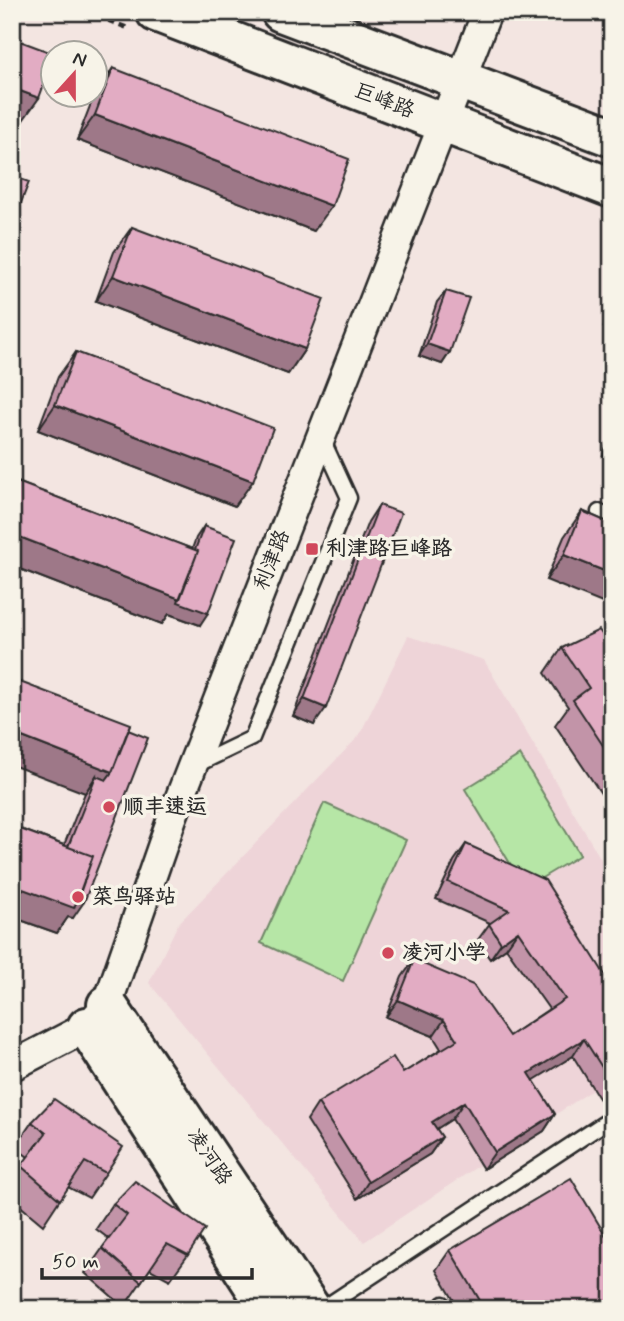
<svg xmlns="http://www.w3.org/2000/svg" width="624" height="1321" viewBox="0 0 624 1321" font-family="Mynerve,'LXGW WenKai TC',sans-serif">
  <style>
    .built { fill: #eed4d8 }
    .green { fill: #b6e6a6; stroke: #708868; stroke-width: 2 }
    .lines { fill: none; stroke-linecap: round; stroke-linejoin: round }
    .lane-casing { stroke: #2b2b2b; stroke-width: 19 }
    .street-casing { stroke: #2b2b2b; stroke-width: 33 }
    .secondary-casing { stroke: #2b2b2b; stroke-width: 44 }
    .path { stroke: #2b2b2b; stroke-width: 4.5; stroke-dasharray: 7 5; stroke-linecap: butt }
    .lane { stroke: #f7f3e8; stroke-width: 14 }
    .street { stroke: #f7f3e8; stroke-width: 28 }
    .secondary { stroke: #f7f3e8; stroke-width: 38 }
    .wall { fill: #c294a8; stroke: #2b2b2b; stroke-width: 2 }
    .shaded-wall { fill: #9e7888; stroke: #2b2b2b; stroke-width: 2 }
    .building { fill: #e2acc3; stroke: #2b2b2b; stroke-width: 2 }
    .poi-dot { fill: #d1495b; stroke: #f7f3e8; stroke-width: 2.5 }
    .labels { text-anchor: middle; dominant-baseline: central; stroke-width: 7; stroke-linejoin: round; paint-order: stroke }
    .street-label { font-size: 21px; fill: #2b2b2b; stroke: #f7f3e8 }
    .poi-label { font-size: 21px; font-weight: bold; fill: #2b2b2b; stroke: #f7f3e8; text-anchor: start }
  </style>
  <rect width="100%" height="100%" fill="#f3e5e1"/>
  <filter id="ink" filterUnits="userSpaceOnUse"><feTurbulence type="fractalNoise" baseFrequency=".0143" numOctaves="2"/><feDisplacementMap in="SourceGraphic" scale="14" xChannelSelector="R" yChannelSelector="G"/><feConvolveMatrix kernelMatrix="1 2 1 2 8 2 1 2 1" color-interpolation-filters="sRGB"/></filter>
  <g filter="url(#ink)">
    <path class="built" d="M408 636 484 660 612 878V1077L364 1242 149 983 178 924 359 736Z"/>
    <path class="green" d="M520 755 580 855 525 888 465 789Z
      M324 803 406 840 343 981 261 943Z"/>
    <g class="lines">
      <g class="lane-casing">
        <path id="lane" d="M599 512 612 518
          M196 765 252 738 349 498 322 439
          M443 1304 447 1309
          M322 1309 612 1118"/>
      </g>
      <g class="street-casing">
        <path id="street" d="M12 1066 87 1027 107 1005 172 818 487 12"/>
      </g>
      <g class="secondary-casing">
        <path id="secondary" d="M156 12 612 188
          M281 12 612 137
          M107 1005 311 1309
          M87 1027 269 1309"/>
      </g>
      <path class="path" d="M86 12 128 28"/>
      <use href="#lane" class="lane"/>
      <use href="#street" class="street"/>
      <use href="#secondary" class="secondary"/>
    </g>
    <path class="wall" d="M113 68 314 231 77 140 95 93Z
      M132 227 305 349 288 374 96 301 114 252Z
      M446 291 450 352 442 364 419 356 437 302Z
      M612 296V330L604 327Z
      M76 352 235 506 38 430 58 377Z
      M612 429V458L603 455Z
      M12 480 192 549 196 538 204 526 200 625 169 614 162 624 12 566Z
      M379 505 314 725 293 716 368 522Z
      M582 511 612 524 546 580 564 537Z
      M562 648H612V802L608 804 555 725 568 707 545 673Z
      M131 724 73 918 68 917 57 933 12 917V826L64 845 85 793Z
      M466 844 605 975 612 971V1093L600 1100 573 1056 533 1080 555 1114 544 1131 483 1169 452 1119 436 1129 442 1137 430 1154 357 1199 307 1120 318 1103 403 1073 441 1049 433 1036 386 1017 402 977 414 960 509 1036 549 1009 506 948 490 959 477 941 490 923 436 899 454 861Z
      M32 1122 106 1173 89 1198 68 1187 43 1225 12 1199V1179L28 1157 15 1147Z
      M113 1204 188 1255 170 1280 150 1269 124 1307 85 1273 109 1239 96 1229Z
      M450 1250 612 1309H459L436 1270Z"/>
    <path class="shaded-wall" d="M12 88 39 98 21 123 12 120Z
      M95 115 332 206 314 231 77 140Z
      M113 276 305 349 288 374 96 301Z
      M612 315V330L604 327Z
      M427 344 450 352 442 364 419 356Z
      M55 405 253 481 235 506 38 430Z
      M612 443V458L603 455Z
      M12 534 180 599 208 613 200 625 169 614 162 624 12 566Z
      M564 555 612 574V607L546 580Z
      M304 699 326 708 314 725 293 716Z
      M12 733 112 772 95 797 96 776 85 793 12 765Z
      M12 885 77 899 84 902 73 918 68 917 57 933 12 917Z
      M518 931 506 948 490 959 501 943Z
      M398 1000 444 1020 433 1036 386 1017Z
      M584 1039 573 1056 518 1090 529 1073Z
      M612 1084V1093L600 1100Z
      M464 1102 452 1119 421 1139 432 1122Z
      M555 1114 544 1131 483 1169 495 1152Z
      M442 1137 430 1154 357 1199 368 1182Z"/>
    <path class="building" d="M12 38 52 53V62L39 98 12 88Z
      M113 68 349 159 332 206 95 115Z
      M12 176 29 182 12 226Z
      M132 227 324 299 305 349 113 276Z
      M446 291 469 298 450 352 427 344Z
      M76 352 273 428 253 481 55 405Z
      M12 480 198 551 180 599 12 534Z
      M379 505 401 513 326 708 304 699Z
      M582 511 612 524V574L564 555Z
      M204 526 236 538 208 613 178 602 198 551 195 550Z
      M599 630 612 648V676H610L612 679V759L573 700 589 688 562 648Z
      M12 679 131 724 112 772 12 733Z
      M128 730 148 738 84 902 78 899 93 856 68 847 96 776 106 780 112 772Z
      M12 826 93 856 74 908 12 885Z
      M466 844 545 880 605 975 612 971V1083L584 1039 529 1073 555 1114 495 1152 464 1102 432 1122 442 1137 368 1182 318 1103 393 1057 403 1073 457 1040 444 1020 398 1000 414 960 473 985 509 1036 565 999 518 931 501 943 489 924 509 910 448 882Z
      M54 1099 123 1147 106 1173 85 1162 60 1200 21 1166 46 1133 32 1122Z
      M571 1178 612 1246V1309H485L450 1250Z
      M135 1181 205 1229 188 1255 167 1244 141 1282 102 1248 127 1215 113 1204Z"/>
  </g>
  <g class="poi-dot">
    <rect x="305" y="542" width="14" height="14" rx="3.5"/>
    <circle cx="109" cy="807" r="7"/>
    <circle cx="78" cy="897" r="7"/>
    <circle cx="388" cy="953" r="7"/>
  </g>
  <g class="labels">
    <g class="street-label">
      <text transform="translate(384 101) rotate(21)">巨峰路</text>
      <text transform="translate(272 560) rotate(-68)">利津路</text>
      <text transform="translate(209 1157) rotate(56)">凌河路</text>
    </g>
    <g class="poi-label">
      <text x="326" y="549">利津路巨峰路</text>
      <text x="123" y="807">顺丰速运</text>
      <text x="92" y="897">菜鸟驿站</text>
      <text x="402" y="953">凌河小学</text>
    </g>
  </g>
  <rect width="624" height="1321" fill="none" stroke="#f7f3e8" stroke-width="42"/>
  <rect x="21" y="21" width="582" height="1279" fill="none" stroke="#2b2b2b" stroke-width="2.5" filter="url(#ink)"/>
  <g transform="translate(74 74) rotate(21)"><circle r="33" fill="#f7f3e8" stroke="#a5a39c" stroke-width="2"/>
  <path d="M0-5L12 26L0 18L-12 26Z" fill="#d1495b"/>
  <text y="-10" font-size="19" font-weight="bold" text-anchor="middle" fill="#2b2b2b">N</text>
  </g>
  <path d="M42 1268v10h210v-10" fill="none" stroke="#2b2b2b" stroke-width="3.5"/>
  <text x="52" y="1268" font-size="21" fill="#2b2b2b" stroke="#f7f3e8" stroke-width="5" paint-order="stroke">50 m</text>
</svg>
